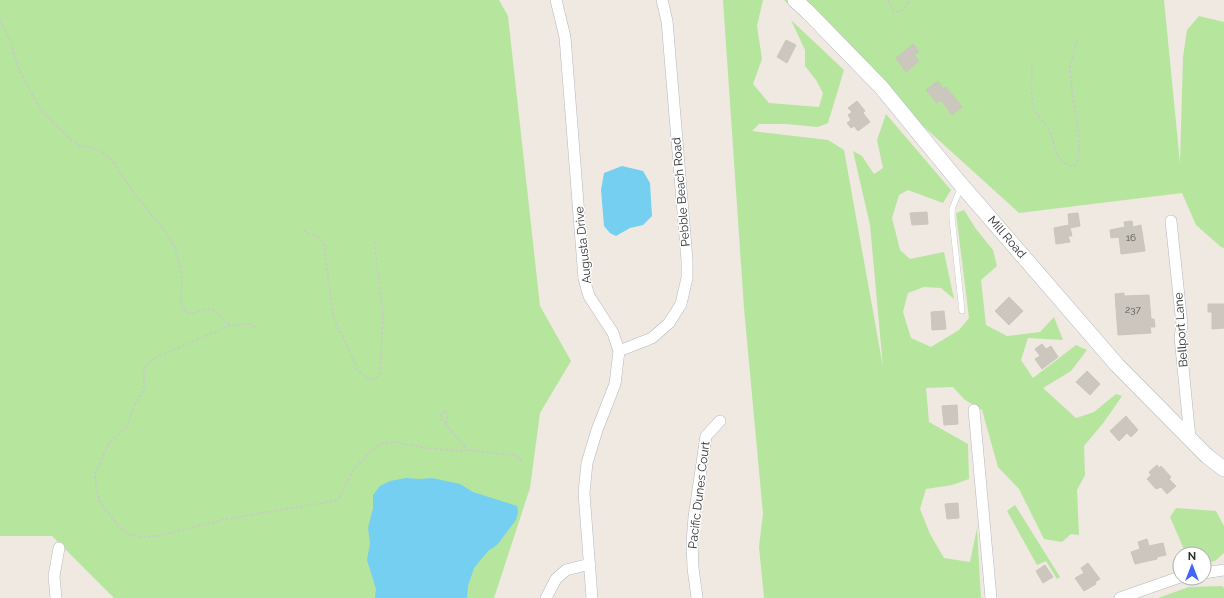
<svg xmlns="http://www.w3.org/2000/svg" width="1224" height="598" viewBox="0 0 1224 598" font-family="Raleway,sans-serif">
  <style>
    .green { fill: #b6e59e }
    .water { fill: #75cff0 }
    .building { fill: #cbc7bf; stroke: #cbc5ba }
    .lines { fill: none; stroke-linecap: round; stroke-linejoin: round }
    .lane-casing { stroke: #b4b7c1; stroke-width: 6 }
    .street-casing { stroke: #b4b7c1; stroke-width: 12 }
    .secondary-casing { stroke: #b4b7c1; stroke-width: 16 }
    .path { stroke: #c9c9c9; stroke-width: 1.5; stroke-dasharray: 3 2; stroke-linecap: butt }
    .lane { stroke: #fff; stroke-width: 5.5 }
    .street { stroke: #fff; stroke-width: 11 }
    .secondary { stroke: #fff; stroke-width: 15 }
    .labels { text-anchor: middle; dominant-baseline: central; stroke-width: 3; stroke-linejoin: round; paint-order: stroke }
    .number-label { font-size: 10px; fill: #555452 }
    .street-label { font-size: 12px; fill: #2e2e2e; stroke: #fff }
  </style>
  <rect width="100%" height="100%" fill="#efe9e1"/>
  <path class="green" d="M0 0H499L508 16 540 306 571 361 540 413 530 488 494 598H114L52 536H0Z
    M723 0H763L757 26 762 59 753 84 769 103 819 107 823 93 816 80 805 66V50L791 20 844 70 828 123 818 127 786 124H759L752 131 828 140 844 150 883 367 870 225 853 151 862 156 874 174 883 168 877 140 886 114 951 190 943 203 908 190 899 195 892 218 900 250 910 259 944 252 954 299 941 288 924 287 908 293 903 312 911 338 931 347 959 330 969 318 956 213 964 210 976 229 993 250 997 266 981 280 986 325 1007 336 1040 332 1054 317 1063 340 1028 338 1021 360 1033 378 1076 345 1087 350 1071 371 1043 388 1076 418 1094 412 1116 394 1122 396 1104 422 1084 446 1085 475 1077 490 1079 535 1071 534 1062 542 1044 539 1019 489 998 467 982 410 965 400 953 387 926 388 929 422 968 444 969 479 952 485 926 489 920 509 930 534 944 558 970 562 977 528 981 598H764L759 547 763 514 744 308Z
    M784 0H1164L1180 163 1183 57 1187 30 1199 16 1224 22V248L1221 247 1196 225 1182 193 1019 213Z
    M1015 505 1060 577 1057 579 1046 561 1037 565 1007 511Z
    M1176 508 1216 511 1224 526V553L1215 561 1204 563V554H1186L1170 517Z
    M1222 586 1224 588V598H1158L1189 587Z"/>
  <path class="water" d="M622 166 643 171 650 183 652 216 643 225 630 228 616 236 610 233 604 226 601 190 604 173Z
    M406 478 419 479 432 478 460 484 473 492 517 506 518 512 516 520 497 545 488 551 474 568 468 586 467 598H375L376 589 367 560 370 543 368 528 373 508V495L380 486 390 481Z"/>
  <path class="building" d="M786 40 796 45 787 63 777 57Z
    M913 44 919 52 914 55 919 61 906 72 896 58Z
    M938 81 943 89 946 87 962 107 952 115 941 100 937 103 926 90Z
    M857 101 865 111 863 113 870 122 858 131 854 126 851 128 847 123 851 120 848 115 852 112 848 108Z
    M927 212 928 224 912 225 910 213Z
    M1078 213 1080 226 1070 228 1072 236H1068L1070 242 1056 244 1054 228 1069 225 1068 214Z
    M1132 221 1133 227 1141 225 1145 251 1121 254 1119 237 1111 238 1110 230 1125 227 1124 222Z
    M1124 293V296L1149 295 1151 319H1154L1155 327H1150L1151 333 1118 335 1115 294Z
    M1009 297 1023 311 1009 325 995 311Z
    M1208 304H1224V328L1212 329V312H1208Z
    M944 311 946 329 932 330 931 312Z
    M1042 344 1046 349 1051 346 1058 357 1042 369 1035 359 1040 356 1035 349Z
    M1087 371 1100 384 1090 395 1076 382Z
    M957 405 958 424 944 425 942 406Z
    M1126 416 1138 430 1131 437 1127 433 1119 441 1110 431Z
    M1157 465 1159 468 1161 466 1171 477 1169 479 1176 486 1167 494 1161 487 1156 489 1147 479 1151 475 1149 472Z
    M958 503 959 518 947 519 945 504Z
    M1147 539 1149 546 1163 543 1166 555 1157 557V559L1135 564 1131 552 1140 549 1138 542Z
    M1088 563 1100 579 1095 582 1096 584 1084 591 1075 578 1084 573 1081 568Z
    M1045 565 1053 577 1043 583 1036 571Z"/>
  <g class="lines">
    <g class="lane-casing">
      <path id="lane" d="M961 187 952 209V218L962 311"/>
    </g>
    <g class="street-casing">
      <path id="street" d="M556 0 565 37 584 279 589 296 613 333 619 351 615 384 597 430 587 463 584 493 592 598
        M1171 221 1182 325 1180 337 1190 438
        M619 351 652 338 669 323 681 304 687 278V260L667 21 662 0
        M974 410 991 598
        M1204 573 1224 570
        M56 598 54 576 59 548
        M546 598 556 579 566 570 590 564
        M697 598 693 568 692 543 694 517 706 436 720 421
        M1120 598 1180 577"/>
    </g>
    <g class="secondary-casing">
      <path id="secondary" d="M795 0 808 12 881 87 958 181 1117 365 1207 456 1224 469"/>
    </g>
    <path class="path" d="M888 0 894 12C903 12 907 8 909 0
      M0 20 11 43 18 67 36 102 43 112 72 141 81 146 99 150 112 160 136 196 166 232 175 248 181 271 182 277 181 303 183 309 188 313H194L206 309H212L216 312 226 322 231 325
      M1032 62C1032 77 1030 94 1034 108 1036 117 1044 120 1048 128 1056 141 1053 164 1073 166L1076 164 1078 159 1079 147 1078 129 1073 101 1070 67 1077 39
      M303 230C311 236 320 234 324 244L329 285 333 314 335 321 348 347 357 369 365 377 372 380 378 376 380 373 383 314 374 239
      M255 327 249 324 231 325 153 359 147 364 144 369V390L135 404 129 421 126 427 108 445 95 474 96 489 100 502 117 524 127 534 140 537 158 536 226 519 334 501 339 498 353 470 372 450 383 443 396 442 425 448 460 451 467 450
      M446 424 448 414 446 411 441 413V419L467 450 513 455 519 457 522 463"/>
    <use href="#lane" class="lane"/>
    <use href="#street" class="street"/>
    <use href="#secondary" class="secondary"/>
  </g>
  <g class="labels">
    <g class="number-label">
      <text x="1131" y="237">16</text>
      <text x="1133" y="309">237</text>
    </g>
    <g class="street-label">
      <text transform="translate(681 192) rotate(-95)">Pebble Beach Road</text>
      <text transform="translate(1007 237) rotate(49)">Mill Road</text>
      <text transform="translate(583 245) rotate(-96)">Augusta Drive</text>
      <text transform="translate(1181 330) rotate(-94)">Bellport Lane</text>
      <text transform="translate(699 495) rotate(-83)">Pacific Dunes Court</text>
    </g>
  </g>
  <g transform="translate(1192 566)"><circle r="19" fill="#ffffff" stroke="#ababab"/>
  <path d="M0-3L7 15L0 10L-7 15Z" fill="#4264fb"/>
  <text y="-6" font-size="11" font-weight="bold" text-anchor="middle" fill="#2e2e2e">N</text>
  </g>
</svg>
